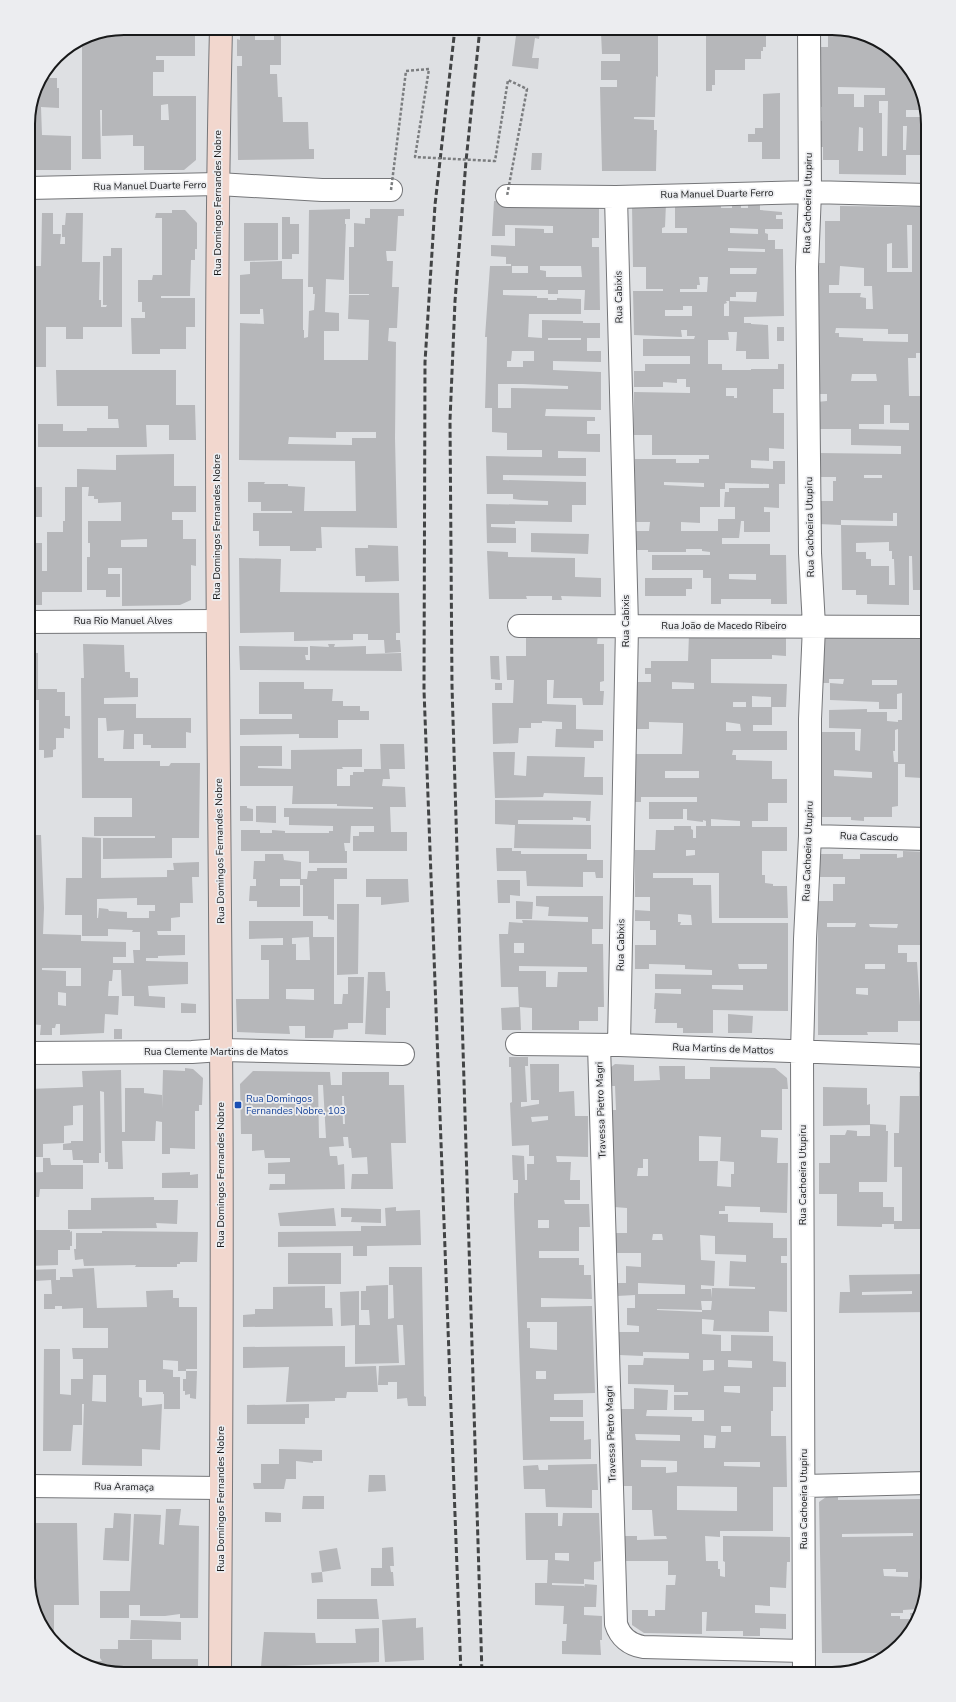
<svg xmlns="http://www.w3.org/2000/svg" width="956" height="1702" viewBox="0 0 956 1702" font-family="'Nunito Sans',sans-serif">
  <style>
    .building { fill: #b6b7ba; fill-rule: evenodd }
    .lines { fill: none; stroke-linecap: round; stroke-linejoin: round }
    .street-casing { stroke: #757679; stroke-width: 24 }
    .secondary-casing { stroke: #757679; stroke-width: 24 }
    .street { stroke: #fff; stroke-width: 22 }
    .secondary { stroke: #f2d7ce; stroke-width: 22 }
    .rail { stroke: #424445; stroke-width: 3; stroke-dasharray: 6 3; stroke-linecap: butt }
    .path-bridge { stroke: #7b7d7f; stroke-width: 2.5; stroke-dasharray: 3 2; stroke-linecap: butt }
    .transit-dot { fill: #1a4fb4; stroke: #ecedf0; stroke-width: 1.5 }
    .labels { text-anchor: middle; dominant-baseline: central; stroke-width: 3.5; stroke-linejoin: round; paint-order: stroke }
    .street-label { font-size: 10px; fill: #18191a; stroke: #ecedf0 }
    .transit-label { font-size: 10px; fill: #164399; stroke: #ecedf0; text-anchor: start }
    .rim { fill: none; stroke: #18191a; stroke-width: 2 }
  </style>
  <rect width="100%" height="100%" fill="#dee0e3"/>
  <path class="building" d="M124 28H195V56H156V60H164V72H153V96H196V160L184 170H144V146H133V135L102 136V110H100L101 159H82V38L87 35ZM168 104 169 120H161V105Z
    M236 28H281V65H270V74H277L278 97H282L283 122H308L309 149H314V159L238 160 237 66H242V56H237V39L240 40V32H236ZM255 33 274 34V40H255Z
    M517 28H541L539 39 535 38 532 58H539L538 69 512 66Z
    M619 28 658 29V77L656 76 655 117H634V119L654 120V130H657L656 171H602L600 87H617V80H601V61H620V54H602L601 33H619Z
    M706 28H766V47H763V51H761V59H745V70H715V85H712V91H706Z
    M828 30H845L886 44 918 82 925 110H906V117H922V155H906V175L839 174V160H823V147H815V121H822V107L815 106V47H828ZM838 87 885 88V95H864V107H854V94H838ZM879 101H888L887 156H882V113H879ZM903 126H907L906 150H903ZM859 127 863 128V151H858Z
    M41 78H57V88H59V108L41 107 42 135 71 136V170H28V118L35 87Z
    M780 93V159H762V142H748V134H755V128H763V94Z
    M532 153H542L541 170H531Z
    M494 201 599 202V238H592V247H599L600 310H584L585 290H558V294H548V290H503V295L537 296V298H548V300H557V298L581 299V314H529L528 337 542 338V320L583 321V323H600V338H587V351H601V362L553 361V370L601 372V410L546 409 545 416 595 417V421H587V434H600V452L558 451V458H586V476L503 475V480L586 482V505H572V522L515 521V524H491V527L516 528V543H487L486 504 548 505V501L521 500 513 499V494H487L486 456 542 457V450H507V433L492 432V408H485L487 337H485L490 266H511V264H506V257L491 256V245L515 246V228L544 229V233H553V226L505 225V236H492ZM512 266H528V273H512ZM540 266H581L582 277H546V271L540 270ZM548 338H581V340H548ZM512 351H534V361H523V367H507V361H511ZM498 384H523L568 386V389L511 388V408H498Z
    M666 203 665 227 662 228V233H687V228H675V203H721V208H732V204H741V208H748V204H760V210L782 212V215H776V219H783V229H765V233L768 234V240H775V249H783L784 316 744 317V323H751V324L768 325 769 359H746V351H736L737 332H728L729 340H708V364H722V370H751V369H778V364H784V389H773V413H784V449L769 448V461L751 460V468L773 469V461H785V484H779V508L764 507V512H770V532H744V521H741L739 538H722V544H770V555H786L787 604H771V599H721V604H711V578H703V570H652V555H710V552L702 551V549H686V552H648V550H635V531H649L650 522H635V459H676V463H699V459H709V455H652V435H634V392L690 393V387H686V379H677V383L663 382V387H634V371H645V364H690V356H643V339H694L695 336H687V330H681L682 337 634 335 633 291H663V289H646V267H633L632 205ZM730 228 758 229V234L730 233ZM728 248 765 249V252L728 251ZM730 268H757L756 274H730ZM699 277H708L707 292H680V289H697V285H700ZM736 292H757L756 302 729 301V316H724V304L727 303 726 301H730V297H736ZM683 306H692V316H665V310H683ZM726 388H737V398H734V396H726ZM664 482 704 483V487L664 485ZM725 483 769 484V488H729V492H725L724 507H735V519H718V531H681V522L700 523V507H720V489H725ZM729 574H756V580L729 579Z
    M840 206 927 207 928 287H922V290H928V310H925L924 323 928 324V353H916V358H908L909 396H922V389H928V590H913L912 556H909V605L867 604V595H856V590H842L841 525 818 524V501H833V481H836V477H818V453L901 454V446L851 445V429H818L817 402 827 401V394H818L816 263H825V221H840ZM907 225H912V272H887V244L892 243V268H908ZM840 266 864 268V286H872L873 309H866V298L860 297 861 293H829V285H839ZM836 328 888 329V334H908V342L863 341V338L839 337V333H835ZM852 374H876L877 381H851ZM884 405H890V423H909V430L859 429V424H884ZM864 475H882V478H864ZM893 513H897V526L841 525V520L893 521ZM889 542V551H892V559H894L895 585H889V566H871V559H866V552H856V543Z
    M350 209V219H345V224H346L344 280 326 279 325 312 339 313V331H324V360H368L369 320 348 319 349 295H369V294H349V247H354V223L365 224V218H370V209H404V216H398L396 251H386L387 261H393L392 287H399L397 328H389L388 341 396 342 395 438 397 528 321 527 322 548H316V551H290V546H259V531H253V513H292V511H261V502H248V482H265L264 484H288V486L305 487 304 511H356L355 461 239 460 240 323 264 324 263 309H260V314H240V275L250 274V262L282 261V279H303V330H304V338L308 337 309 311 314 310 315 294H313V287H308L309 210ZM336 432H376V438H352V445L288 444 289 437 336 438Z
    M172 210H185L197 223V249H195V260H191L190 296H161V298H195V327H186V349H160V354H132L131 318H145V312H142V302H138V280H152L153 275H162V218H155L156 213H172Z
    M42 213H53V234H61L60 244H65V237H62V225H65L66 213H83L82 262H100L99 300H101V307H106L107 305H103V256H111V248H122V327H83V339H66V327H46V367H28V266H41Z
    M282 217H290V224H299V254H292V259H282Z
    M244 223H278V260L244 261Z
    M777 327H784V341H777Z
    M922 358H928V382H922Z
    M56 370H176V405H195L196 440H169V425H146L147 447H38V424H63V431H87V428H119L118 419H108V406H57Z
    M28 425H34V447H28Z
    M174 454V486H196V512H172V520H183V539H196V566L191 565V600L180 605 122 606V568H108V574H120V597H106V590H87V557H90V543H88V521H121V502L98 503V499H94V496H88L89 487H82V592H42V605H28V543H42V571H47V532H63V521H65V487H77V469L116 470V455ZM147 539V547H121V540Z
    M28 487H42V517H31V510H28Z
    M531 533 589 534 588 554 531 552Z
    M368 545 398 546 399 581 365 582V576H356L355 548H368Z
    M487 551 508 552V557L575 558V577L601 578V597L561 596 562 600H552V596H526L527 599H489Z
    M239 558 281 559 280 592 399 593 400 633H396V640H400L401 652 385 653 384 640H368V634H353V640L294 641V632L240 633Z
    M645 578H692V589H686V596H645Z
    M598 633 597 644H604V681L600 682V691H604L603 705H583L582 698H553L554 680H547V704L576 705V729L603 730V741H594V748L555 747 556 729H562V722L542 721V723H531V728H519L518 743 493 744 492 703H513L514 680H507L506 656H526V638H556V635Z
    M689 634 786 636V656L772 655V659H711V683L787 684 786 707H772V725H753V731H787V750H733L732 755H736V760L772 761V779H787V803H768V821H752V827H787V851H762V875H765V883L773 884V886H787L788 918H719V873H653V878H693V885H711L712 923H788V1011L713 1010V1033H683V1028H677V1023H655L656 1009H654L655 993 681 994V989H655V974L712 975V970L685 969V965L649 964V969H635V945H656V930H650V921H635V910L650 911V897H635V850H655L656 830H674V826H691V829L693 830V838H696V826H706V821L703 820V822L687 820V809H683V819H649V802H697V797H641V802H635L636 754H682L683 730V723L649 722V729H636V682H651V674H645V668H651V661H688ZM672 682 694 683V689H672ZM752 696 771 697V707H752ZM733 702H746V707H733ZM726 722 740 724 741 731H726ZM665 771H699V778H665ZM711 819 740 821V826H711ZM686 850H695V855L686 856ZM678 914 691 915 692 925H680L681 922H678ZM738 964H767V969H739ZM712 985H743V990L712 989Z
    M818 636 928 638V755H921V770H928V822H922V778L905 777V764H898V729L895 730V751H893L894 762H898V806L892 807V817H864V821L851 820V817H820L818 732H855V750L860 751 861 729 829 728V710L867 709V712H887V721L898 722V720H902V693L897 694V709H879V702L830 700V683L843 684 844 679H829V683H818ZM926 667V697H921V668ZM872 680H897V685H872ZM921 700H926L925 711H921ZM834 770 872 772V778L834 776Z
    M83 644 124 645 125 672H130V678H138V697L104 698V704H136V718H191V733L186 732V748H151V745H143V734H134V749H123L124 730 107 731 106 718H98V758H104V761H160V766H169L171 763H200L199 838H172V858L103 859V838H155V836H94V817H132V798H82L81 678H84Z
    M328 644H335L334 647 366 646V654L401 653 402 671 240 670 239 646 308 647V655H305L306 660H310V646L329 647Z
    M28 653H38V689H57V692H65V716H70V729L64 728V738H56V749L53 750V757L44 758V750H39V700H28Z
    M490 656H499L500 680 491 679Z
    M259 682H304V689H333L332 701H343V706H360V711H369V720H338V738H299V734L240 735V719H292V714H259Z
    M495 683H502V690H495Z
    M380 744H404L405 769H389L390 779H383L382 786 405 787 406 807H390L391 832H407V851H353V836H359V832H374V826H351L350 843H344L345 851H347V863H309V851H241V830H260V833H272V830L285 831V833H329V831H333V826L289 825V817H284V808L373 809V807L337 806V804H292L293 786H240V746H282V766H258V768L291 769V750L362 749V767H342L343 769H337V786H350V775H353V772H364V769H381Z
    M493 752H515L514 775 526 776 527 756 585 757 584 777H603V795L544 793 543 797 495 798Z
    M28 796H33V816H28Z
    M495 800 591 801 590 821H586V818L573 817V820H518V824L591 825V849L514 848 515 825 495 824Z
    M240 806H247V808L253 809V821H240Z
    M256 806H276V823L256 822Z
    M28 835H41L44 908 43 934 81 935V941L126 942V957H113V963H134L133 950H140V932H132L133 930 108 929V936H82V915H65L66 878H82V837L101 838V878L167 877V870H174L173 863 199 862V877H192L193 903H180V917L171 918V931H157L158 935H185V955L158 956V958H146V961L188 962V984L148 986 149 996 165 997V1008L134 1006V996H122L121 970H113L112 981H109L108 996H119L118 1015 105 1014 104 1033 60 1035V1024H56L55 1028H52V1035H40L41 1025 28 1024ZM137 898V905H155V911H149V918H127V912L109 911 108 909 99 908 98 918H97V899ZM42 968H81V986H66V971L42 970ZM58 992 66 993V1006L58 1005Z
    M496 848H512V851H521V854H587V860H603V878H596L595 872H583V887L527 886 526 871H497Z
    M903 851 928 852V874H923L922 929H928V1036H923L922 1021H898V1032H867L868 1035H818V901H833V884H845V877H818V854H843V859H860V854H897V858L903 857ZM827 923H856L855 927H827ZM869 924H898L897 928 870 927ZM898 945H922V1006H920L917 962H907V953H898ZM865 964H885V969H865ZM856 988H868V995L856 994Z
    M265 854H283L284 860 301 862V879H307L308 871H317V868H347V879H334V920L328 919V916H303V885H300V879H280V886H300V907H257V901H249L250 886H256V879H253L254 861H265Z
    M366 879H408L409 902 381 905V897H366Z
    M497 880H520V896L510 895V903H498Z
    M536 896H603V929H592V944H603L604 1007H598V1021H579V1030H532V1008L520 1007 521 1030H502L501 1008 519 1007 518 987H501L499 934H508L509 922 523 923 522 920 588 922V917L548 916 549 907 536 906ZM514 943H524V953H514ZM519 966 587 967V972H558L557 987H546V971H519Z
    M516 901 533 902 532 919H516Z
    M337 904H359L358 974 337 975Z
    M249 921H313V937H334V1004H342L343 994H348V977H364L363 1023H348V1029L334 1030 333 1038H305V1026H289L290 1034 237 1032 236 999H269V960H261V945H283V938L249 939ZM309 937 310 960H296V944H292V938ZM286 989H314V1000L286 999Z
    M368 972H385L386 991H390V1008H386V1035L365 1034Z
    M181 1003 196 1004V1013H181Z
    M728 1014 753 1016 752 1033H728Z
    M114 1029H122V1039H114Z
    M509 1057H528V1066H525L527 1102H521V1107L539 1104V1100H531L530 1064H559V1092L574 1091 575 1116H588V1157L556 1156 557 1162H571L570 1180H580V1200H564L565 1204H589L590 1227H579V1251H539V1258H579V1265H584V1275H591L592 1299 541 1298V1307L592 1306 595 1393 554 1394V1400H583V1417H550V1421H584V1440L591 1439V1459L523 1460 514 1204V1193H518V1180H513L512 1155 524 1156 525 1180H527V1164H534V1156H529V1145L512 1146 510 1103 512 1102 511 1067H509ZM548 1116V1120L532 1122 531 1117ZM538 1220H549V1228H538ZM527 1322H557V1350L530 1348V1328H527ZM536 1371H546V1379H536Z
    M615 1064 634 1065V1081L660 1080 659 1066H685V1079H710V1067L775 1068 787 1078 788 1089H782V1130H761V1137L778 1138 777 1163H788L787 1213 760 1212V1207L725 1206V1211H719V1214H728V1222L773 1223V1238H787V1256H781V1263H787V1312L769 1311V1332L713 1331 714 1320 702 1319V1334L721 1335V1351H731V1335L773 1336V1361L786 1362V1387H773V1411H771V1436H786L787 1487H773V1531H720V1537L705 1536 706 1561H718V1569H720V1576L725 1577V1562L723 1561V1536L790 1537V1562H787L786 1588 770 1587V1606L755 1605V1613L786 1614V1629L760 1628V1636H743V1631H706L707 1612H702V1634L644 1633 632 1625V1610H648V1616H655V1610H665L666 1585H675L676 1575H668V1561H624V1536H637V1540L667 1539 666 1536H654L652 1510H632V1486H622L621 1409H634V1388L668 1390 667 1410H647L646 1416 692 1417V1421H704V1410H674V1395H688V1392H674V1385L628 1384V1365H643L644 1358 689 1359V1353L643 1352V1356L619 1355 618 1332H639V1326L627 1325V1308H635V1295L617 1296V1283H626V1266L641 1267V1253H616L615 1233H627V1208L614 1207 611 1110H616L615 1086H610V1068ZM699 1136 721 1137 720 1161 734 1162V1174H731V1187L717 1186 718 1161H699ZM643 1159H648V1176H637L638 1168H643ZM653 1234H662L663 1240H652ZM700 1235 715 1236V1254L746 1255V1262L730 1261 729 1286 755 1287V1289L712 1288 711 1298V1289H701V1285L714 1286 715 1261 701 1260ZM638 1283 685 1285V1294H638ZM701 1301H712L711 1310H702V1312L657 1310V1309L702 1310ZM703 1360H714V1370L703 1371ZM728 1360 752 1361V1368L728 1367ZM724 1386H740V1393L724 1392ZM721 1426H731V1432H721ZM635 1434 680 1435V1441L636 1440ZM704 1435 716 1436 715 1448H704ZM641 1460 677 1461V1472L666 1473V1467H641ZM724 1462H760V1467L724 1466ZM677 1486 737 1487V1511L677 1510Z
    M185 1068 193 1069 203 1078 202 1105H199V1111H195V1149L170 1148V1154H162V1122L156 1121 155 1141H122L123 1169H108V1162H105L104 1092 100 1091 101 1153H99V1163H83V1160H73L72 1150H63V1144L71 1143V1141H83V1105L73 1106V1125L64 1126V1143L43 1144V1157H33V1150H28V1089L83 1087 82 1071 121 1070 122 1132H125V1088H144V1093L162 1095V1109L163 1070 185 1071Z
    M253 1071 330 1072 331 1085H342V1072H389V1085H404L406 1143H391L393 1189H351L352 1174H368L367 1157 352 1158 351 1148H349L348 1137H343L344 1146 329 1147 330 1156H337L338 1165 344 1164 345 1189 269 1190 270 1184H285V1174H268V1163L290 1162V1158H265L264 1150 252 1151V1134H241L240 1084ZM318 1085H323L326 1138H319ZM342 1096H344L345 1124H343Z
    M919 1072H928V1229H894V1224H882V1227L837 1226V1194H819V1163H830V1135H845L847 1130 857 1131V1136H870V1125L823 1126V1087L867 1088V1105L870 1104V1124L886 1125V1131H888L887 1182H859V1192H883V1207H894V1221H902V1167H894V1133H899L900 1096H919Z
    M43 1158H50L51 1165H83V1189H40L39 1197H28V1173L43 1172Z
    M190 1172V1175L198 1174V1188H162V1173Z
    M154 1197V1200H178L177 1224 156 1223 157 1228 68 1229V1210H91V1198Z
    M396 1207V1211L420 1210 421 1245 367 1246V1256H353V1246L278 1247V1232L361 1231V1226H386L385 1208Z
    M334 1208 336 1226H280L278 1213Z
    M341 1208 381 1209V1223L351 1222 352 1217H341Z
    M28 1230H70V1232L72 1231V1246H70V1250H58V1265L28 1266Z
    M102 1231 198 1232 197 1262H180V1264H177V1267H135L136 1265 84 1266 83 1259 75 1260 74 1249H76V1233H102Z
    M288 1253H341V1284H288Z
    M389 1267H422L424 1396 426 1397V1406H408L407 1398 397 1399V1382H388V1385H378L379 1366 405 1365 403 1325H397L399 1363 355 1364V1325L341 1326 340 1292 359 1291V1325H370L369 1310H361V1291H366V1286L388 1285V1319L394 1318 393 1285H389Z
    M94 1268 97 1308 147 1307 146 1291 173 1290V1298H179V1307H197V1369H186V1371H197L196 1399 190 1398V1394L185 1395V1391H183V1379H186V1371H178V1361L163 1360V1369L173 1370V1377H180V1409H164V1394H163V1392H146V1380H139V1397L142 1398V1406L162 1404 160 1450 142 1449V1466L82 1465 84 1404H82V1425H73L71 1451H43L44 1349H60V1394L71 1395V1379H83V1359H73L72 1348H108V1328H83V1308L62 1309V1306H55V1309H44V1294H52L51 1280 35 1281V1288H28V1270L56 1269V1280H60V1277H73L72 1269ZM93 1375H106V1402L92 1401Z
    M928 1274V1312L839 1313 840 1292H850L849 1275ZM912 1291V1294L862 1295V1292Z
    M325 1286V1308H332L333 1326 243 1327V1315L255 1314V1309H273V1287Z
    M345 1346V1367L376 1366 378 1392H347L346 1398H335V1401L286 1402 289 1367 243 1368V1347Z
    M309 1404V1418H305V1424H247V1405Z
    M279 1449 322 1450V1461H313V1463L296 1461V1479H286L284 1489H254L253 1483H261V1464H279Z
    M597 1464 598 1490H592V1508L546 1507 545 1489H524L523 1466 538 1465 539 1470H548V1465Z
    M369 1475H385L386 1491 368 1492Z
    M303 1496H324V1509H302Z
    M922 1496H928V1579L919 1609 903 1610V1613H891V1616H900V1619H911L910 1613H918L912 1631 887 1653H822L819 1502 826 1497H838V1500L922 1499ZM922 1514H926V1584H922ZM913 1533V1536L842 1537V1534ZM883 1569H896V1572H908V1577L884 1576Z
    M166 1509H181L179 1525 199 1526 198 1618H180V1614L165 1616H140V1605H129V1618H100V1591H130L134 1514 161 1515 159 1544 164 1545Z
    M265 1512 281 1513V1522H265Z
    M114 1513 131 1514 129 1561 103 1560 105 1528H113Z
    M525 1513H558V1526H562L563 1513H599L601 1561 594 1562V1580L584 1579V1584L552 1583V1585L584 1586V1588L585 1584 597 1585 596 1607H584V1615L602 1616V1640H600L601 1655 562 1654V1641H566L567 1624H563L564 1606 535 1605V1583H547L548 1560H526ZM555 1553H569V1561L555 1560Z
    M30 1523H77L79 1605H54V1639L38 1620 31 1590Z
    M393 1547 394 1566H390L391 1572H393L394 1586H371V1568H382V1548Z
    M337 1548 341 1569 322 1572 323 1582 312 1583 311 1573 322 1572 319 1551Z
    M317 1599H377L379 1619H317Z
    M416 1618V1628L423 1627 424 1660 385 1662 382 1620Z
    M131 1620 181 1622V1640L130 1639Z
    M379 1628V1662L261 1667 264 1632 315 1633 316 1643H356L355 1629Z
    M118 1640H152V1659H198V1674H118L79 1661H102L100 1658V1649H118Z
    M407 1667 408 1674H366L365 1669Z
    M255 1671 296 1673V1674H255Z"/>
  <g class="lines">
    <g class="street-casing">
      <path id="street" d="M28 188 218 184 322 190H391
        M507 196 616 197 810 192 928 195
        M616 197 627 626 619 1045
        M28 622 217 621
        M519 626 928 627
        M810 836 928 839
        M517 1044 619 1045 928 1056
        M599 1045 616 1624C620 1637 630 1645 643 1647L804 1651
        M28 1053 192 1052 221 1050 403 1054
        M28 1486 221 1488
        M804 1486 928 1483
        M804 1674 802 1052 805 939 810 836V719L814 626 810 553 807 267 810 192 809 28"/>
    </g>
    <g class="secondary-casing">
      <path id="secondary" d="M220 1674C221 1464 223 1255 221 1045 219 706 213 367 221 28"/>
    </g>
    <use href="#street" class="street"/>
    <use href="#secondary" class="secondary"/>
    <path class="rail" d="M455 28 435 205 425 362 424 690 461 1674
      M480 28 466 161 455 301 450 420 452 686 482 1674"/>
    <path class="path-bridge" d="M391 190 406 71 429 69 415 157 495 161 508 80 527 89 507 196"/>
  </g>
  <rect class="transit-dot" x="234" y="1101" width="8" height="8" rx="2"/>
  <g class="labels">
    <g class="street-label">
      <text transform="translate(150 186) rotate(-1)">Rua Manuel Duarte Ferro</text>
      <text transform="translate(717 194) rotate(-1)">Rua Manuel Duarte Ferro</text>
      <text transform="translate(218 203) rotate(-90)">Rua Domingos Fernandes Nobre</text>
      <text transform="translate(808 203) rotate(-89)">Rua Cachoeira Utupiru</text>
      <text transform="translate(619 297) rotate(-91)">Rua Cabixis</text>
      <text transform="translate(217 527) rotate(-90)">Rua Domingos Fernandes Nobre</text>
      <text transform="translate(810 527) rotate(-91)">Rua Cachoeira Utupiru</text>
      <text x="123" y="621">Rua Rio Manuel Alves</text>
      <text transform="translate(626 621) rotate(-90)">Rua Cabixis</text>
      <text x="724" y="626">Rua João de Macedo Ribeiro</text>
      <text transform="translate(869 837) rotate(2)">Rua Cascudo</text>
      <text transform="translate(220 851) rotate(-91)">Rua Domingos Fernandes Nobre</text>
      <text transform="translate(808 851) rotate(-88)">Rua Cachoeira Utupiru</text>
      <text transform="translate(621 945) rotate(-89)">Rua Cabixis</text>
      <text transform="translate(723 1049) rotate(2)">Rua Martins de Mattos</text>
      <text x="216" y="1052">Rua Clemente Martins de Matos</text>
      <text transform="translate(601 1110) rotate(-92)">Travessa Pietro Magri</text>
      <text transform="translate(221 1175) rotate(-90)">Rua Domingos Fernandes Nobre</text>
      <text transform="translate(803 1175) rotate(-90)">Rua Cachoeira Utupiru</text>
      <text transform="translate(611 1434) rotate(-92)">Travessa Pietro Magri</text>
      <text transform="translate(124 1487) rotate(1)">Rua Aramaça</text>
      <text transform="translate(221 1499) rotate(-90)">Rua Domingos Fernandes Nobre</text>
      <text transform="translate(804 1499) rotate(-90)">Rua Cachoeira Utupiru</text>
    </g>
    <g class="transit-label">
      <text x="246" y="1099">Rua Domingos<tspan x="246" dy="12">Fernandes Nobre, 103</tspan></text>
    </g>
  </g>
  <path d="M0 0H956V1702H0ZM124 35H832A89 89 0 0 1 921 124V1578A89 89 0 0 1 832 1667H124A89 89 0 0 1 35 1578V124A89 89 0 0 1 124 35Z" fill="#ecedf0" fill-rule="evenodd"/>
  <path class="rim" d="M124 35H832A89 89 0 0 1 921 124V1578A89 89 0 0 1 832 1667H124A89 89 0 0 1 35 1578V124A89 89 0 0 1 124 35Z"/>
</svg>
